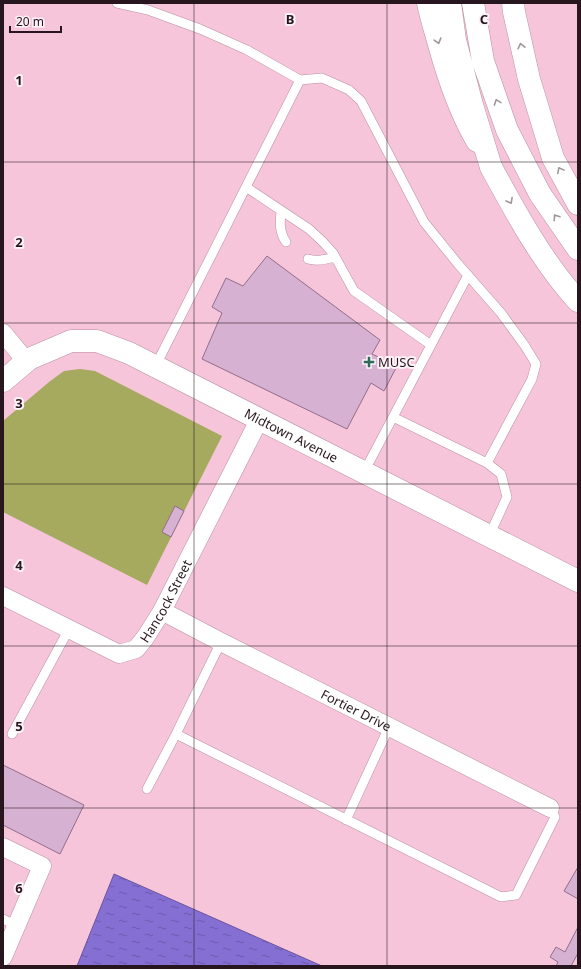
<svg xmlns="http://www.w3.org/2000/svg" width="581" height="969" viewBox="0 0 581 969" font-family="'Noto Sans',sans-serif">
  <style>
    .park { fill: #a5aa5f }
    .water { fill: url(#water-ripples); stroke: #69549d }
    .building { fill: #d7b1d1; stroke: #916e8c }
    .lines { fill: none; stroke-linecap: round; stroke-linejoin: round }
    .service-casing { stroke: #bc8fa2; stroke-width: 10 }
    .minor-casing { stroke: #bc8fa2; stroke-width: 19 }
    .tertiary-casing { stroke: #bc8fa2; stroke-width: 23 }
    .secondary-casing { stroke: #bc8fa2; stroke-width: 23 }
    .trunk-casing { stroke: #bc8fa2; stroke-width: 23 }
    .motorway-casing { stroke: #bc8fa2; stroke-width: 23 }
    .service { stroke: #fff; stroke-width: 9 }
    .minor { stroke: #fff; stroke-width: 18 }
    .tertiary { stroke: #fff; stroke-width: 22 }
    .secondary { stroke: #fff; stroke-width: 22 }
    .trunk { stroke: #fff; stroke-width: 22 }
    .motorway { stroke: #fff; stroke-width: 22 }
    .oneway { stroke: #9e969a }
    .grid { fill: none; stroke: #27161e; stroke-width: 1; stroke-opacity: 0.55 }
    .poi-dot { fill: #2c6b59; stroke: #fdf3f7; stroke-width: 1.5 }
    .labels { text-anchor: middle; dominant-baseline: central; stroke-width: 4; stroke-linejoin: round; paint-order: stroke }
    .poi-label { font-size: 13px; fill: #27161e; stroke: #fdf3f7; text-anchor: start }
    .street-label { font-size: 13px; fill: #27161e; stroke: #fdf3f7 }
    .grid-label { font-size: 13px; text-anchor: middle; font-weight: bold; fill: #27161e; stroke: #fdf3f7; stroke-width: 4; stroke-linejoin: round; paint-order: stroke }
  </style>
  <defs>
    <pattern id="water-ripples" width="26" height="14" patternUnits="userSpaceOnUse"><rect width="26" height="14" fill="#856fd3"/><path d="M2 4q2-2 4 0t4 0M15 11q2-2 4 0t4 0" fill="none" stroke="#6d5aab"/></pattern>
  </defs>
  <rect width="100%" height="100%" fill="#f6c5da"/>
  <path class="park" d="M80 369 95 371 222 436 147 585 3 512V421L49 382 64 371Z"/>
  <path class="water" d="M114 874 322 966H77Z"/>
  <path class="building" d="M267 256 380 340 372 354 397 366 384 391 371 383 347 429 202 359 222 313 212 307 226 278 243 286Z
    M175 506 184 511 171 537 162 532Z
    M3 765 84 805 60 854 3 825Z
    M578 867V899L564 891Z
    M578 927V953L571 966H556L558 962 550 957 556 947 565 952Z"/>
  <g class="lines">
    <g class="service-casing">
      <path id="service" d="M117 3 148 10 200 29 247 50 300 80
        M246 187 309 229 322 241 333 253 354 291 431 345
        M281 211C280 222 279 232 286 242
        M308 259C318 262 326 259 335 257
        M155 367 300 80 322 78 349 90 361 101 424 222 458 264 501 313 525 346 536 364 532 379 487 463 501 474 507 497 489 536
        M393 417 487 463
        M364 472 468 275
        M221 642 176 734 501 897 516 895 555 817 550 808
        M12 734 69 629
        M147 789 176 734
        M346 820 389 727
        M3 919 17 926"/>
    </g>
    <g class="minor-casing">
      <g id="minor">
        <path d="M3 333 26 361"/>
        <path id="s1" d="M3 596 119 654 136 649 145 638 162 611 259 420"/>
        <path id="s2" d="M162 611 221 642 550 808"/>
        <path d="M3 847 42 866 3 957"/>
      </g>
    </g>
    <g class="tertiary-casing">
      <g id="tertiary">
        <path id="s3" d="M3 381 29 359 71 341H97L129 353 578 581"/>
      </g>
    </g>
    <g class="secondary-casing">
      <path id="secondary" d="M491 167C516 213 543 263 578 301"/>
    </g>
    <g class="trunk-casing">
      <path id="trunk" d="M428 3C431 18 436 33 440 48 449 80 460 112 477 141
        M513 3 514 12 529 79 553 158 578 204"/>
    </g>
    <g class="motorway-casing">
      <path id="motorway" d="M450 3 455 40 472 105 491 167
        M473 3 483 61 507 130 540 194 578 249"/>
    </g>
    <use href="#service" class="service"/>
    <use href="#minor" class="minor"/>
    <use href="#tertiary" class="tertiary"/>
    <use href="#secondary" class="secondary"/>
    <use href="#trunk" class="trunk"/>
    <use href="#motorway" class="motorway"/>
  </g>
  <defs><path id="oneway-chevron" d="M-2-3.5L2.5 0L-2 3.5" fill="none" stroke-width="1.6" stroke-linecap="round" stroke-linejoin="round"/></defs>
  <g class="oneway">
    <use href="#oneway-chevron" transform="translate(438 41) rotate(74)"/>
    <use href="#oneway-chevron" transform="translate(521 46) rotate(-103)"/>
    <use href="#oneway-chevron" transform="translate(497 102) rotate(-110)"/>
    <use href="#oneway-chevron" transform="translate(560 170) rotate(-118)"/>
    <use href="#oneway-chevron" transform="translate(510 201) rotate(61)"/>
    <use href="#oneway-chevron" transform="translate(556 217) rotate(-124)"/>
  </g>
  <path class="grid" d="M194 3V966M387 3V966M3 162H578M3 323H578M3 484H578M3 646H578M3 808H578"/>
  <path class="poi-dot" d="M367 356h4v4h4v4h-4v4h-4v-4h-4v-4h4z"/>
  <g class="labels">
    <g class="poi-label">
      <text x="378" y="362">MUSC</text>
    </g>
    <g class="street-label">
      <text stroke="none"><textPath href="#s3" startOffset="322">Midtown Avenue</textPath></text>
      <text stroke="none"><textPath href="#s1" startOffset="204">Hancock Street</textPath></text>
      <text stroke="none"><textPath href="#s2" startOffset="218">Fortier Drive</textPath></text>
    </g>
  </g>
  <g class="grid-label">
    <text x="290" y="24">B</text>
    <text x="484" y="24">C</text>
    <text x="19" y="85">1</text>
    <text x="19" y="247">2</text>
    <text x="19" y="408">3</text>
    <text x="19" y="570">4</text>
    <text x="19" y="731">5</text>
    <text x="19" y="893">6</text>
  </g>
  <rect width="581" height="969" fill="none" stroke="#27161e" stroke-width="8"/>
  <path d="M10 26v6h51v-6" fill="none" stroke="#27161e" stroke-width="2"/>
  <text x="16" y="26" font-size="12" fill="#27161e" stroke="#fdf3f7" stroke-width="3" paint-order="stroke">20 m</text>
</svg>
